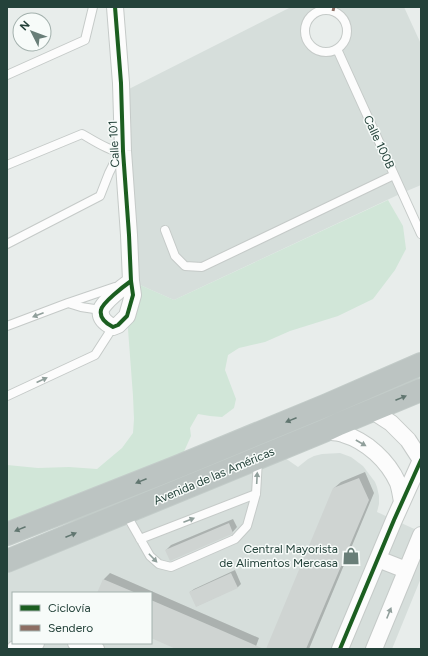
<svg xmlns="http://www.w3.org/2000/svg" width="428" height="656" viewBox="0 0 428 656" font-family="Figtree,sans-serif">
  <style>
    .built { fill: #d6dedb; fill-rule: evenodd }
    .green { fill: #d1e6d8 }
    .shadow { fill: #0003 }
    .building { fill: #cfd4d2 }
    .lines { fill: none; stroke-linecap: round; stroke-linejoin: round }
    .lane-casing { stroke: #c5cac8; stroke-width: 10 }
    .street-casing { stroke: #c5cac8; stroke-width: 18 }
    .highway-casing { stroke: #c3ccc9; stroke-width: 24 }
    .lane { stroke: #fcfcfc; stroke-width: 8 }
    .street { stroke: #fcfcfc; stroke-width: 16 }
    .highway { stroke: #bcc4c2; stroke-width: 22 }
    .quiet { stroke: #8d6e63; stroke-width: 3; stroke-dasharray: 6 3; stroke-linecap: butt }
    .cycleway-casing { stroke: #f7fbf9; stroke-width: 6 }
    .cycleway { stroke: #1b5e20; stroke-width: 4 }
    .oneway { fill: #909f9b }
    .oneway2 { fill: #617670 }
    .labels { text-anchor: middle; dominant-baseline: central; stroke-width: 3; stroke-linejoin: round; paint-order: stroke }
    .street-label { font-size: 12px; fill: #24423a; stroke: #f7fbf9 }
    .poi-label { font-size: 12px; fill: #24423a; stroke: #f7fbf9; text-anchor: end }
  </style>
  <rect width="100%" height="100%" fill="#e8edeb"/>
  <path class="built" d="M291 7H404L421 44V185L402 193 174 300 131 281 121 93ZM324 10 333 11 341 16 346 24 347 33 344 42 337 49 328 53 318 51 310 46 305 37 304 27 308 18 316 12Z
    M275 451 298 467 308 459 314 456 322 454 340 453 351 457 363 466 375 482 377 487 379 496V504L377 512 421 532V578L392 649H7V561ZM13 593H151V643H13Z"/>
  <path class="green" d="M388 200 403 226 406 249 395 270 373 299 338 316 290 331 265 342 239 348 228 355 225 370 236 399 234 408 222 417 210 416 198 414 190 428 191 436 177 467 7 534V465L38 468 69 467 97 469 122 448 133 433 134 419 133 396 127 316 131 281 174 300Z"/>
  <path class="shadow" d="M365 472 374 493 309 649H269L334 488 341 482Z
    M233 519 237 527 231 534 166 550 171 545Z
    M235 570 241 584 238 587 197 606 190 592 194 589Z
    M110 573 259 638 255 649H178L151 637V593H98L104 579Z"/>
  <path class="building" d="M359 478 369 500 306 649H266L333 488Z
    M229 523 233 533 232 534 170 561 165 550Z
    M231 573 238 588 196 607 189 592Z
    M103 579 136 593H97Z
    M151 600 216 628 264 649H176L151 638Z"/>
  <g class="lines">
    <g class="lane-casing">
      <path id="lane" d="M305 31a21 21 0 1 1 42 0a21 21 0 1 1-42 0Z
        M337 49 421 234
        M7 75 85 40 93 7
        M7 165 82 134C91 139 113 154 123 151
        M165 230 175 256 185 266 202 267 394 175
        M7 244 100 196 109 173 119 153
        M68 303 81 307 101 310
        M7 326 68 303 115 287
        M7 396 95 355 113 327
        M126 514 150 556 159 564 171 567 235 539 247 526 256 494 258 460
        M140 539 256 494"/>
    </g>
    <g class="street-casing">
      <path id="street" d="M115 7 121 83 123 151 129 235 131 281 133 295 127 316 118 325 113 327C107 324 99 319 101 310 102 303 124 286 131 281
        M371 410 391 423 408 440 421 460
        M324 431C331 432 337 432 343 434 367 441 388 461 398 483 400 489 401 496 402 502
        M378 559 406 570
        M76 643 88 646 96 649
        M15 649 36 643
        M340 649 394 520 421 460
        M374 649 421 535"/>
    </g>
    <g class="highway-casing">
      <path id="highway" d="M7 534 177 467 327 405 421 364
        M7 561 324 431 339 424 421 390"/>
    </g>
    <use href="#lane" class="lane"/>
    <use href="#street" class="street"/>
    <use href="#highway" class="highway"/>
    <path class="quiet" d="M333 11 334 7"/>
    <g class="cycleway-casing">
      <path id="cycleway" d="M115 7 121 83 123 151 129 235 131 281 133 295 127 316 118 325 113 327C107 324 99 319 101 310 102 303 124 286 131 281
        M340 649 394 520 421 460"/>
    </g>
    <use href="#cycleway" class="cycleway"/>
  </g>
  <defs><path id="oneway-solid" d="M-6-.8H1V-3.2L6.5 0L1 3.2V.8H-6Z"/></defs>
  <g class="oneway">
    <use href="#oneway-solid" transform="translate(38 315) rotate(159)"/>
    <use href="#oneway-solid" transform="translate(42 380) rotate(-25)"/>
    <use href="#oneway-solid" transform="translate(361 443) rotate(30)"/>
    <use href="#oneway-solid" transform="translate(257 478) rotate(-87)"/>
    <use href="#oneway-solid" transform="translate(189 520) rotate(-21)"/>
    <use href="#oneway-solid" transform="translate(153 558) rotate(46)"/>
    <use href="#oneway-solid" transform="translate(389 613) rotate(-68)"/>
  </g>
  <g class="oneway2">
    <use href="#oneway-solid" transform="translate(401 398) rotate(-22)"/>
    <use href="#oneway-solid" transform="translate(291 420) rotate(158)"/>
    <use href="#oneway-solid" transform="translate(141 481) rotate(158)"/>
    <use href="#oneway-solid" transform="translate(20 529) rotate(158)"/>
    <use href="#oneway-solid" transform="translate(71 535) rotate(-22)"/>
  </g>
  <defs>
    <g id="shop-bare" transform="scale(1.38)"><path d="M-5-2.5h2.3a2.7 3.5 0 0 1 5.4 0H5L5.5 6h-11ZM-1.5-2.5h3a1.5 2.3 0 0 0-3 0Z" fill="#697e78" stroke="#f7fbf9" stroke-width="2.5" paint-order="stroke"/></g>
  </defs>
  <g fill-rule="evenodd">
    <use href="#shop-bare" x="351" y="556"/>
  </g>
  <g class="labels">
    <g class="street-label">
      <text transform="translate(379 142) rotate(65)">Calle 100B</text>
      <text transform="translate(114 144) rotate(-93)">Calle 101</text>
      <text transform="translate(214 476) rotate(-23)">Avenida de las Américas</text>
    </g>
    <g class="poi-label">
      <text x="338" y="549">Central Mayorista<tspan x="338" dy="14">de Alimentos Mercasa</tspan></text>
    </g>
  </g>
  <rect width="428" height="656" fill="none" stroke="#24423a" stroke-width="16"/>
  <rect x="12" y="592" width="140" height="52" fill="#f7fbf9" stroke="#a3b1ad"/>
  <rect x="20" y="605" width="20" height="6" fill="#1b5e20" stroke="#a3b1ad"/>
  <text x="48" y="612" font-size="12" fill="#24423a">Ciclovía</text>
  <rect x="20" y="625" width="20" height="6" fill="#8d6e63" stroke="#a3b1ad"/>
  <text x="48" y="632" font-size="12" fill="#24423a">Sendero</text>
  <g transform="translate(32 32) rotate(312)"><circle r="19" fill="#f7fbf9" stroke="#a3b1ad"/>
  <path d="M0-3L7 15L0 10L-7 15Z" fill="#697e78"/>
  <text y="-6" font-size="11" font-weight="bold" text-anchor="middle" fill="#24423a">N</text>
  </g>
</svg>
